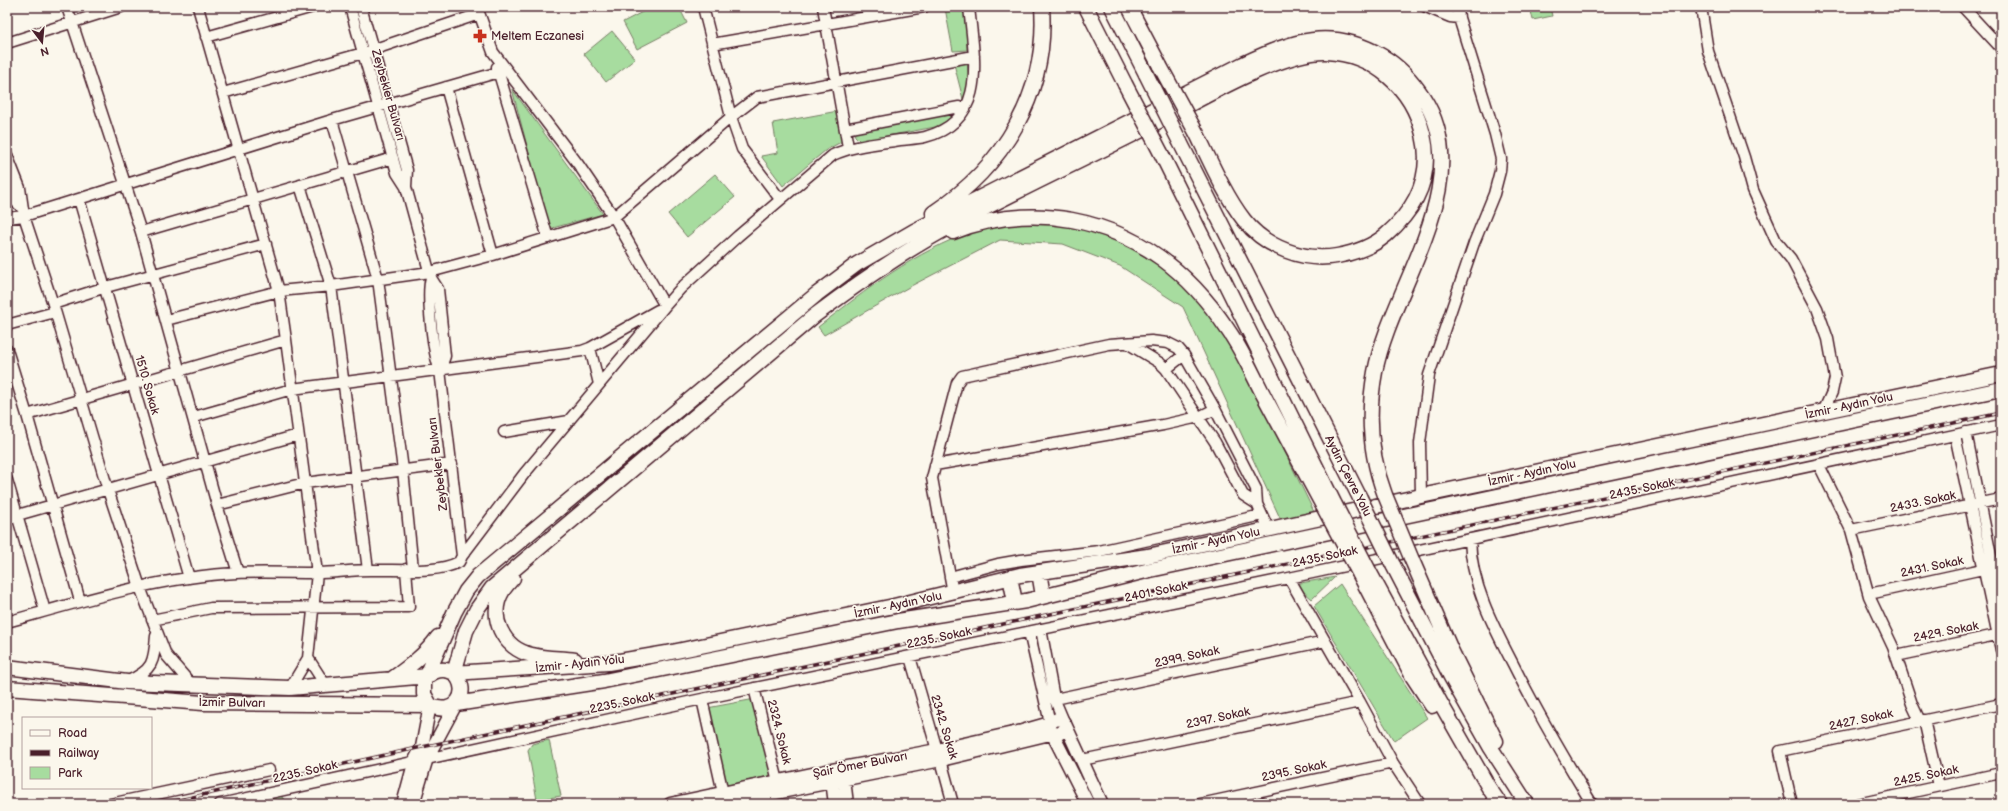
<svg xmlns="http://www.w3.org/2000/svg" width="2008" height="811" viewBox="0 0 2008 811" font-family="'Balsamiq Sans',sans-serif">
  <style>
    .green { fill: #a7dc9f; stroke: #787e65 }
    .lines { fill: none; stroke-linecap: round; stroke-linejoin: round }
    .minor-casing { stroke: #4a1f2b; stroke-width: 13 }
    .major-casing { stroke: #4a1f2b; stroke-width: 15 }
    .highway-casing { stroke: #4a1f2b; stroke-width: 17 }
    .minor { stroke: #fbf7ec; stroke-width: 10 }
    .major { stroke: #fbf7ec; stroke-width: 12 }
    .highway { stroke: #fbf7ec; stroke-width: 14 }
    .rail-casing { stroke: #4a1f2b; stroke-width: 3.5 }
    .rail { stroke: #fbf7ec; stroke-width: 2; stroke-dasharray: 6; stroke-linecap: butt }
    .highway-bridge-casing { stroke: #4a1f2b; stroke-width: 17; stroke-linecap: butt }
    .highway-bridge { stroke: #fbf7ec; stroke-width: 14 }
    .labels { text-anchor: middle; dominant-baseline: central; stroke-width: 3.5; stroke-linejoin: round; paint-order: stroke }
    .poi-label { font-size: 12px; fill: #4a1f2b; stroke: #fbf7ec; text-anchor: start }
    .street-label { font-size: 12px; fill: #4a1f2b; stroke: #fbf7ec }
  </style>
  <rect width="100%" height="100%" fill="#fbf7ec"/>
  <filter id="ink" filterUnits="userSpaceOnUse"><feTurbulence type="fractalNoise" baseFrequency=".025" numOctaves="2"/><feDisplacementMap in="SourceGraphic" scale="8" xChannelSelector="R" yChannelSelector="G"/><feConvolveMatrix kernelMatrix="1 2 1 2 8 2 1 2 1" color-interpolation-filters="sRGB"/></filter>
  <g filter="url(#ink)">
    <path class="green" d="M652 7H679L687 23 637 49 623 22Z
      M950 7H962L966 9 967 50 953 51 945 8Z
      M1530 7H1550L1552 16 1533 20Z
      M612 31 635 59 606 82 584 54Z
      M967 62 969 80 964 103 954 64Z
      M512 89 603 214 549 229Z
      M955 110 951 119 935 127 860 141 855 136 853 128Z
      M838 111 843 141 826 150 783 186 761 156 778 153 773 123Z
      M715 174 735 197 687 237 668 214Z
      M1038 222 1077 226 1128 246 1177 277 1200 301 1224 335 1257 395 1315 514 1280 518 1183 307 1120 266 1063 244 1000 240 909 287 824 335 818 327C866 290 915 251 974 231 994 224 1017 224 1038 222Z
      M1335 577 1312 599 1295 584Z
      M1340 584 1427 718 1394 741 1314 606Z
      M755 699 773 775 724 786 707 708Z
      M549 740 561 796 537 800 528 750 532 744Z
      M280 796 283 798 284 804H250L253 801Z"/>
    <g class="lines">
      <g class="minor-casing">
        <path id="minor" d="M67 7 141 232 217 505 238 573
          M198 7 279 291 286 340 317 573 308 658 290 688
          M350 7 397 173 406 187
          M361 7 407 170 406 187 431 278 438 289 445 356 440 370
          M477 7 493 52 578 164 614 217 665 306
          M823 7 848 147
          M1458 7 1459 18
          M1701 7 1708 51 1744 157 1753 190 1776 241 1791 259 1817 308 1828 339 1835 378 1832 392 1823 412
          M1963 7 2001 48
          M206 37 313 7
          M7 43 121 7
          M712 44 924 7
          M497 67 548 238
          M446 87 493 255
          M223 93 363 53 479 14
          M332 120 378 279 403 470 413 569
          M845 129 959 107 963 112
          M7 155 20 188 24 216 53 304 108 490 140 587 166 655 191 684
          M7 180 15 201 22 208
          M300 185 331 286 368 570
          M79 199 189 578
          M780 199 742 149 731 117 757 97 974 56
          M7 218 24 216 332 120 499 72
          M141 232 393 158
          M431 278C426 294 433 355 440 370L462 556
          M53 304 106 287 266 244
          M166 320 279 291 331 286 430 272 493 255 614 217 731 117 703 7
          M7 325 55 312
          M1127 343 1160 363 1166 369 1215 442 1243 495 1257 504
          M590 348 599 384
          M7 350 27 415 80 601
          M1166 369 1184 355
          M27 415 286 340
          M194 417 292 389 582 351 590 348 658 310
          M504 432 569 421
          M1966 432 2001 605
          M1955 435 2001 650
          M935 465 1163 425 1199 417 1215 409
          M1819 465 1851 530 1869 596 1893 647 1912 704 1920 721
          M7 480 45 611
          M1421 496 1420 443 1429 375 1474 243 1494 194 1500 171 1501 159 1495 134 1459 18 1450 17 1426 7
          M217 505 305 483 452 464
          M7 518 298 435
          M1851 530 2001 499
          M1470 539C1471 584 1492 624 1513 664 1537 712 1564 758 1592 804
          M950 577 998 564 1021 560 1099 551 1262 515
          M1289 578 1360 702 1393 763 1420 804
          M953 593 932 478 957 383 962 376 1109 344 1151 341 1168 343 1178 348 1184 355 1215 409 1256 489 1257 504 1269 530
          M1869 594 2001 565
          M152 620 211 608 409 607 406 569
          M7 622C82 601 159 577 237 573 263 572 290 573 316 573 334 573 352 570 370 570 396 569 436 574 459 562L462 556 524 474 665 306 681 288 738 236 833 155C854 145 877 144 900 140 908 139 917 139 925 137 989 120 974 58 969 7
          M1041 629 1054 698 1065 724
          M1029 632 1050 723
          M1896 656 2001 634
          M910 657 937 750 941 760 953 804
          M308 658 326 686
          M128 681C153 670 154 662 156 636
          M754 688 778 781
          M702 699 723 793
          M1055 699 1325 641
          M1924 720 1939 786
          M1082 760 1360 702
          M110 804 269 770
          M220 804 702 699 1289 578 2001 425
          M1200 804 1393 763
          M1792 804 1780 751 2001 704
          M1857 804 2001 773"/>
      </g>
      <g class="major-casing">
        <path id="major" d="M1050 729 1088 804
          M843 771 847 804
          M831 773 835 804
          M403 804 415 760 422 747 430 705
          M413 804 427 758 456 704
          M670 804 831 770 937 750 1022 731 1050 723 1057 719 1062 720 1065 724 1102 804
          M722 804 941 760 1054 733 1059 734 1065 729V724"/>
      </g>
      <g class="highway-casing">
        <path id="highway" d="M1086 7 1125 84
          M1112 7 1146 74
          M1129 7 1160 66
          M1180 142 1360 498
          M1161 153 1335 505
          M933 213C1004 166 1048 94 1042 7
          M953 232C991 217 1032 213 1072 220 1141 233 1190 273 1228 330 1242 350 1252 373 1263 394 1283 431 1303 469 1323 506
          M1412 560 1451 650 1496 741
          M1393 565 1451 677 1491 748 1527 804
          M1369 571 1440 702 1489 788 1500 804
          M1039 572 1043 596
          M1359 573 1413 677 1432 706
          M1010 577 1015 602
          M513 578C509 582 506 586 503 590 487 616 503 649 532 655 546 659 561 658 575 660
          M7 667 127 682 290 688 428 676
          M454 673 466 631 477 609 492 588 814 316C858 283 902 252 951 226 1015 191 1081 161 1146 128 1190 105 1279 51 1326 52 1374 54 1412 88 1423 134 1433 175 1417 208 1386 235 1372 247 1354 253 1337 256 1303 262 1265 247 1244 220 1226 197 1210 161 1197 134
          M428 676C436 669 445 668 454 673L608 663 667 653 894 606 1020 575 1148 556 1421 496 2001 374
          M392 679C410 666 425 655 438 637
          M7 688 203 703 430 705C453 718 473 693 454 673
          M456 704 604 681 898 621 1026 601 1150 570 2001 389
          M430 705 424 694V682L454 613 466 591 478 576 817 294 857 264 914 231 1243 64C1293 41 1330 26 1382 56 1399 66 1412 80 1423 97 1479 183 1391 287 1375 372 1367 414 1370 455 1385 495"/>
      </g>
      <use href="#minor" class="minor"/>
      <use href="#major" class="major"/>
      <use href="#highway" class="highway"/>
      <g class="rail-casing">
        <path id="rail" d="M161 804 422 747 2001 413"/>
      </g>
      <use href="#rail" class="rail"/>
      <g class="highway-bridge-casing">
        <path id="highway-bridge" d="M1160 66 1197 134
          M1146 74 1180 142
          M1125 84 1161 153
          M1385 495 1412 560
          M1360 498 1393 565
          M1335 505 1369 571
          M1323 506 1359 573"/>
      </g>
      <use href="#highway-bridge" class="highway-bridge"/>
    </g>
  </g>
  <defs>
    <g id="pharmacy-bare" transform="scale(1.08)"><path d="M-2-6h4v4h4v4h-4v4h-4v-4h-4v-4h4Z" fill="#c8321e" stroke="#fbf7ec" stroke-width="2.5" paint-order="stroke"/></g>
  </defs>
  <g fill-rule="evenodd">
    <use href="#pharmacy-bare" x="480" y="36"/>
  </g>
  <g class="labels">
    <g class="poi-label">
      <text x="491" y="36">Meltem Eczanesi</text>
    </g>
    <g class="street-label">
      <text transform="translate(388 95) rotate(74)">Zeybekler Bulvarı</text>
      <text transform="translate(147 385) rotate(74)">1510. Sokak</text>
      <text transform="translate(1849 406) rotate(-12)">İzmir - Aydın Yolu</text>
      <text transform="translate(438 464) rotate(-97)">Zeybekler Bulvarı</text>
      <text transform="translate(1532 473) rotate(-12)">İzmir - Aydın Yolu</text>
      <text transform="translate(1348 476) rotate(63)">Aydın Çevre Yolu</text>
      <text transform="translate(1642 489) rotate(-12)">2435. Sokak</text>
      <text transform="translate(1923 502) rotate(-12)">2433. Sokak</text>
      <text transform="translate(1216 541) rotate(-12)">İzmir - Aydın Yolu</text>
      <text transform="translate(1325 557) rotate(-12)">2435. Sokak</text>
      <text transform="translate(1932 567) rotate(-12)">2431. Sokak</text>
      <text transform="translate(1156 592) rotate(-12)">2401. Sokak</text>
      <text transform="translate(898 605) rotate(-12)">İzmir - Aydın Yolu</text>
      <text transform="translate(1946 632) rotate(-11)">2429. Sokak</text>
      <text transform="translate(939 638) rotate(-12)">2235. Sokak</text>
      <text transform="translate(1187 657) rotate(-12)">2399. Sokak</text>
      <text transform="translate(580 664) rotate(-6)">İzmir - Aydın Yolu</text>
      <text transform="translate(232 703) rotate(1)">İzmir Bulvarı</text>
      <text transform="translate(622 703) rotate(-12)">2235. Sokak</text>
      <text transform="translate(1218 718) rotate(-12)">2397. Sokak</text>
      <text transform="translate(1861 720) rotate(-12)">2427. Sokak</text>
      <text transform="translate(944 727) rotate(73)">2342. Sokak</text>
      <text transform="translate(779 732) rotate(76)">2324. Sokak</text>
      <text transform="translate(860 765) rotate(-11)">Şair Ömer Bulvarı</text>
      <text transform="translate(1294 771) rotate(-12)">2395. Sokak</text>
      <text transform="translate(305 772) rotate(-13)">2235. Sokak</text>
      <text transform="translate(1926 776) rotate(-12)">2425. Sokak</text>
    </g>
  </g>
  <rect width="2008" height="811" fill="none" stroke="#fbf7ec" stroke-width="24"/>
  <rect x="12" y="12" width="1984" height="787" fill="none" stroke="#4a1f2b" stroke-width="1.5" filter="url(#ink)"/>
  <rect x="22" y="717" width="130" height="72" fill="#fbf7ec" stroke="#b4a19f"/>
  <rect x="30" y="730" width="20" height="6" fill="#fbf7ec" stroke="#b4a19f"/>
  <text x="58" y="737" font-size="12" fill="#4a1f2b">Road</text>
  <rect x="30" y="750" width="20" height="6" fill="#4a1f2b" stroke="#b4a19f"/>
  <text x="58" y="757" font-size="12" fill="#4a1f2b">Railway</text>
  <rect x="30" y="767" width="20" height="12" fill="#a7dc9f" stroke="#b4a19f"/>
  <text x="58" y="777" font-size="12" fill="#4a1f2b">Park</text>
  <g transform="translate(42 42) rotate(164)" stroke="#fbf7ec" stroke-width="3" paint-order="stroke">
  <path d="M0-3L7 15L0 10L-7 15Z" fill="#4a1f2b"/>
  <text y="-6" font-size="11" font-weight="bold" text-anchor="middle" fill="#4a1f2b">N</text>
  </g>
</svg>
